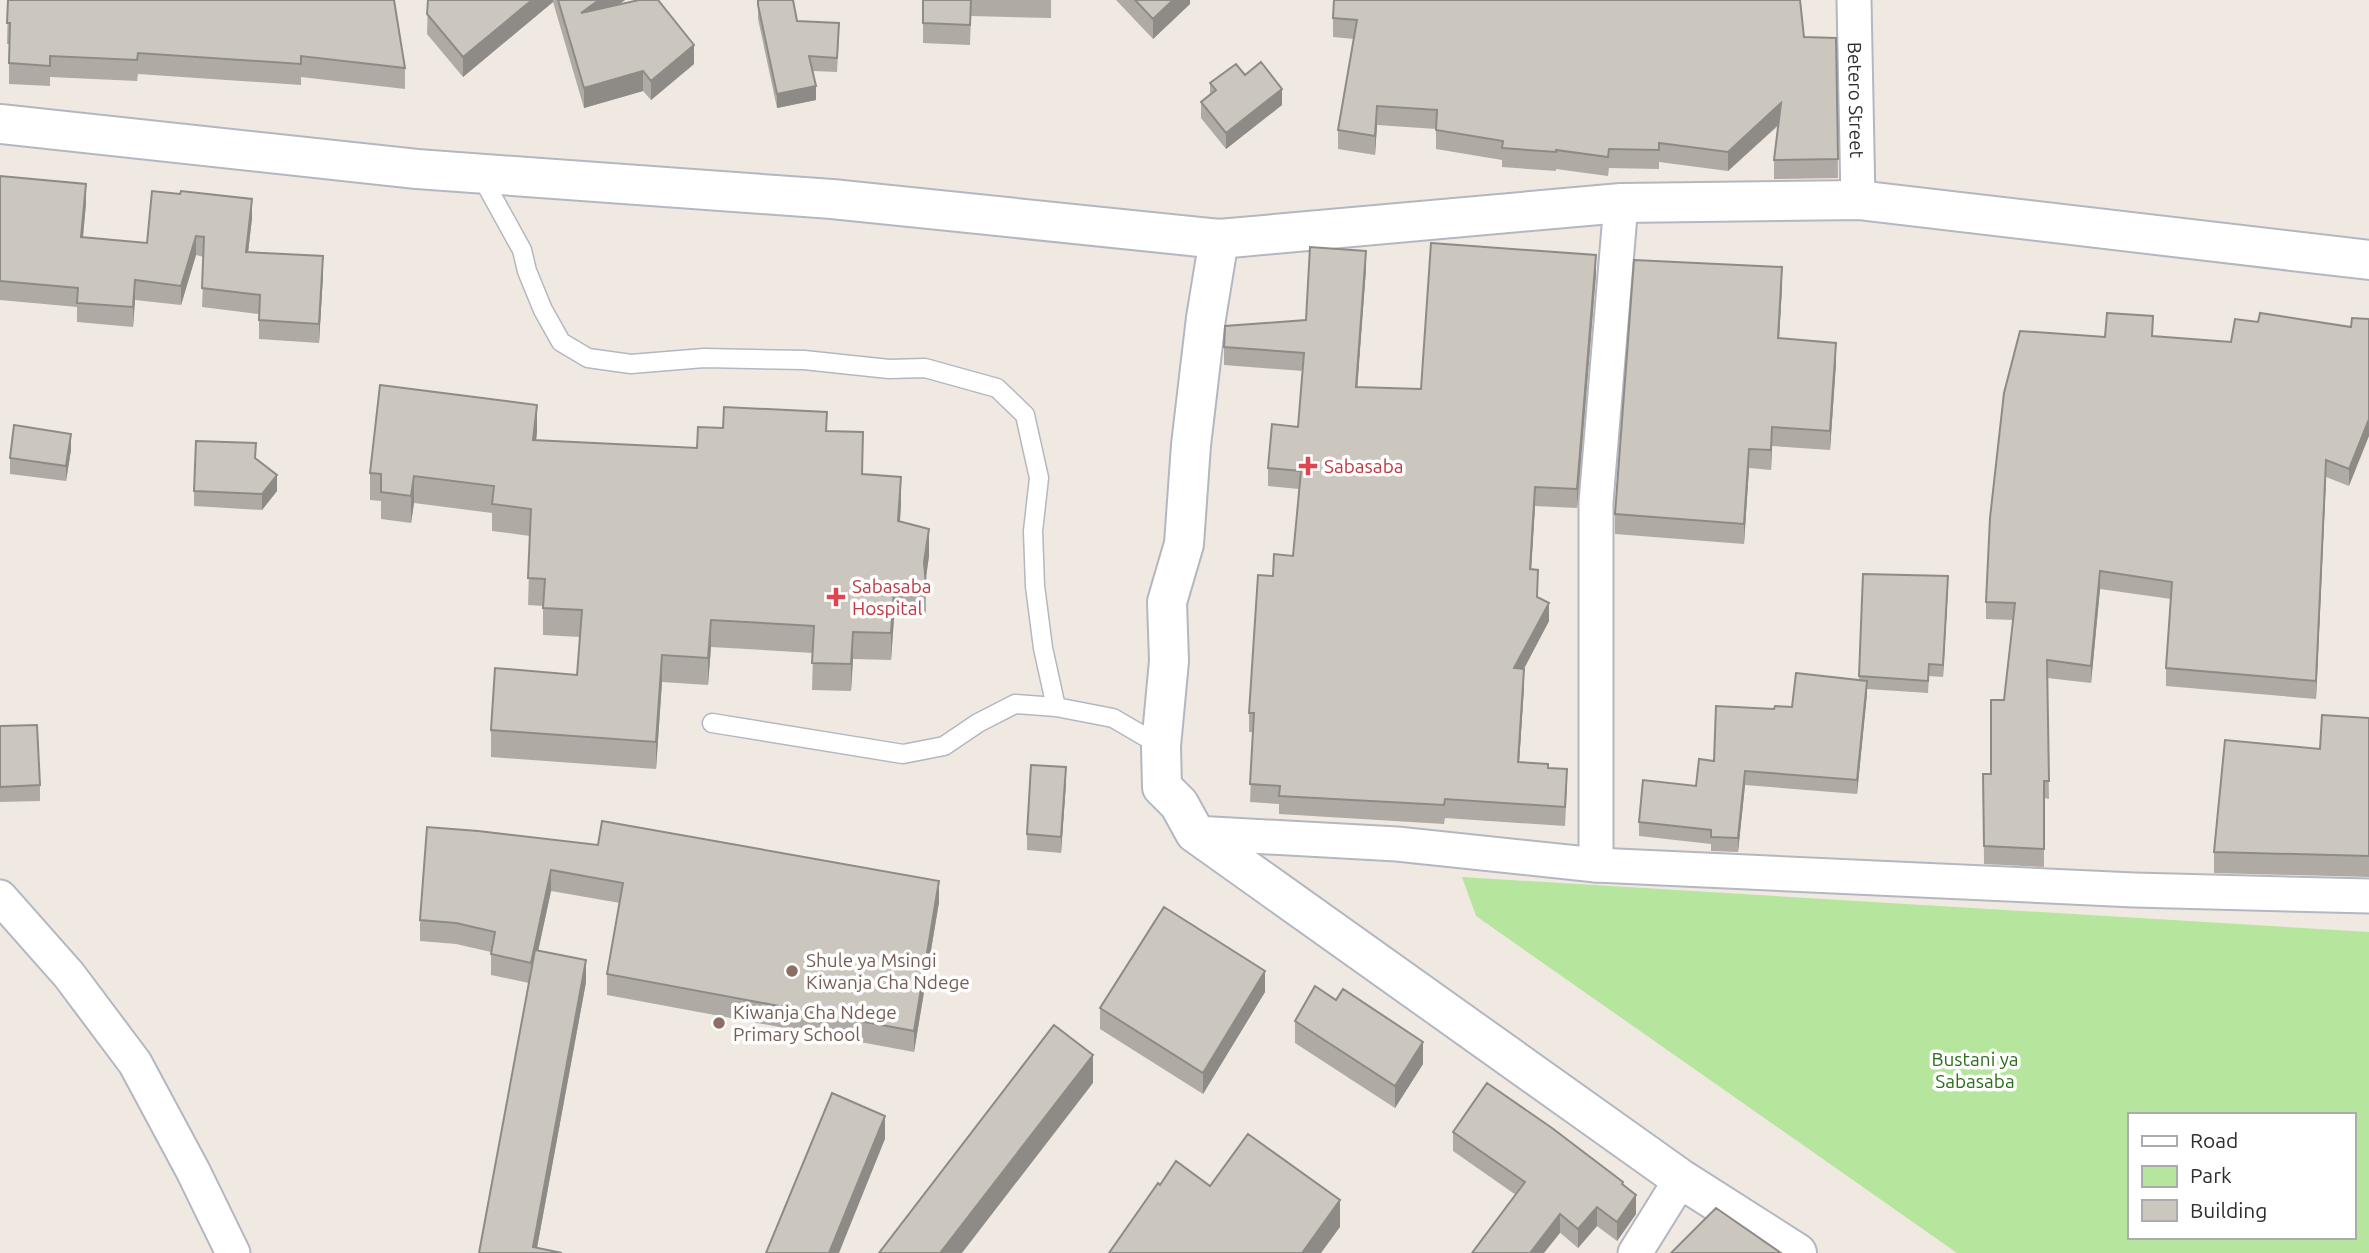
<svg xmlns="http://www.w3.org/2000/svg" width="2369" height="1253" viewBox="0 0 2369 1253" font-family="Ubuntu,sans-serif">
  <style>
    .green { fill: #b6e59e; fill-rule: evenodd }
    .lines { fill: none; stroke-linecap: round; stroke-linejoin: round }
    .lane-casing { stroke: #b4b7c1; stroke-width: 21 }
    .street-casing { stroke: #b4b7c1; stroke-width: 37 }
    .secondary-casing { stroke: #b4b7c1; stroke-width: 42 }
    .lane { stroke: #fff; stroke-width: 18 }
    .street { stroke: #fff; stroke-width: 33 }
    .secondary { stroke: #fff; stroke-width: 38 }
    .wall { fill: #afaba4 }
    .shaded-wall { fill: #8e8b86 }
    .building { fill: #cbc7bf; stroke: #8e8b86; stroke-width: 2 }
    .health-dot { fill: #e0444e; stroke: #fff; stroke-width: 2.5 }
    .education-dot { fill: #8d6e63; stroke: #fff; stroke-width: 2.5 }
    .labels { text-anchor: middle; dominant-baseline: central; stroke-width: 7; stroke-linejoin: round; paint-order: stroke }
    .street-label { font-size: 19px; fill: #2e2e2e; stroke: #fff }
    .health-label { font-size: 19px; fill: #be3a42; stroke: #fff; text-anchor: start }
    .education-label { font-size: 19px; fill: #785e54; stroke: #fff; text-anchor: start }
    .park-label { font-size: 19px; fill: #2c6e1b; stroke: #fff }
  </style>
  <rect width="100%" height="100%" fill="#efe9e1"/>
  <path class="green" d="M1462 877 2369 932V1253H1957L1476 916ZM2129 1115H2353V1237H2129Z"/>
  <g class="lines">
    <g class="lane-casing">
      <path id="lane" d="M480 174 522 250 527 271 543 310 561 342 588 358 631 364 704 358 804 360 889 369 925 368 997 388 1025 415 1039 478 1033 531 1035 586 1043 648 1056 707 1113 718 1161 746
        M712 723 903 754 944 746 978 723 1015 704 1056 707"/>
    </g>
    <g class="street-casing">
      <g id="street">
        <path id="s1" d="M1854 0 1858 200"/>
        <path d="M1195 833 1397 844 1596 865 2134 890 2369 896"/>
        <path d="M1596 865V502L1621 203"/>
        <path d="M0 897 69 975 135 1063 193 1171 233 1253"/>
        <path d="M1635 1253 1681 1179"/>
      </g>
    </g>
    <g class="secondary-casing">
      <path id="secondary" d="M0 124 417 169 832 199 1219 239 1621 203 1858 200 2369 260
        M1219 239 1206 318 1191 445 1184 544 1167 602 1169 661 1161 746 1162 787 1179 804 1195 833 1681 1179 1797 1253"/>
    </g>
    <use href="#lane" class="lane"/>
    <use href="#street" class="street"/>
    <use href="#secondary" class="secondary"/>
  </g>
  <path class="wall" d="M8 0 405 68V89L301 77V85L138 74 137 81 50 77V86L9 84V44H7Z
    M428 0H625L618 5 694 64 651 100 643 91 584 108 553 2 463 77 427 34Z
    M758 0 797 21 839 37 837 72 813 71 816 100 777 108 758 19Z
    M923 0H1051V18L971 16 970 45 923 43Z
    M1116 0H1190V4L1153 39Z
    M1333 18 1836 38 1838 178 1774 179V160L1779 125 1728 171 1659 162V169L1609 168 1608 176 1556 169V171L1502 167V160L1436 149V129L1377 125 1375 155 1338 149V130L1354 39 1333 37Z
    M1245 75 1282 105 1226 149 1201 118V102L1210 95V83Z
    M0 176 86 203 83 238 147 243 252 218 248 252 323 275 319 343 259 339V314L202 307 204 257 196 255 181 305 135 300 133 327 77 322V307L0 300Z
    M1366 269 1357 387 1421 389 1596 274 1577 508 1535 506 1531 569 1537 597 1549 621 1524 669V687L1519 762 1548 768 1567 788 1565 826 1445 818 1444 824 1279 814V804L1250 802 1253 732H1249V713L1273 576 1293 556 1299 489 1268 486V468L1298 427 1303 371 1224 365V334L1306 320Z
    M1782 287 1779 338 1836 363 1830 450 1772 446 1771 470 1749 468 1744 544 1615 534V514Z
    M2258 322 2351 327 2349 486 2326 477 2316 699 2166 686V668L2171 599 2100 589 2091 683 2047 678 2049 799 2044 798V867L1984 864 1983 774H1991L2004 700 2013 620 1986 619V602L2105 337 2153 336 2231 342Z
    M827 431 863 459V474L901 504 900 522 929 556 926 579V613L894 618 891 660 853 659 851 691 812 690 813 653 711 647 708 685 662 682 656 769 491 757V730L577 675 580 637 543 635V606L528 605 530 536 492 531V513L414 503 411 523 381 519V501L370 500V473L537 432 536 440 697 448Z
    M71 450 66 481 10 474V458Z
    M256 459 277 491 262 510 194 506V491Z
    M1863 574 1948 588 1943 677 1929 676 1928 693 1867 689 1857 794 1745 785 1738 852 1711 851V844L1639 836V822L1696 786 1774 709 1792 707 1859 680Z
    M2369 718V877L2214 873V852L2320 749Z
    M0 726 40 785V801L0 802Z
    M1066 783 1061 853 1027 850V834Z
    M427 827 939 902 914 1052 607 995V974L620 903 551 891 538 951 586 982 537 1248 479 1253 529 983 491 975V952L456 944 420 941V920Z
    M1265 992 1203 1094 1100 1029V1008Z
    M1295 1021 1423 1064 1395 1108 1295 1043Z
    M1453 1132 1623 1185 1636 1214 1617 1241 1597 1226 1578 1248 1516 1195 1453 1151Z"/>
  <path class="shaded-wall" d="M532 0H553V2L463 77V57Z
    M599 0H625L581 32V13Z
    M1173 0H1190V4L1153 39V19Z
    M694 45V64L651 100V81Z
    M643 71V91L584 108V88Z
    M816 86V100L777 108V94Z
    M1282 89V105L1226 149V133Z
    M1781 103V122L1728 171V152Z
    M1377 106V125L1375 155V136Z
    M86 184V203L81 257V237Z
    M252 199V218L246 271V252Z
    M196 236V255L181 305V286Z
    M1366 251V269L1356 405V387Z
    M1596 255V274L1577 508V489Z
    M323 256V275L319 343V324Z
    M1782 267V287L1778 357V338Z
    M135 280V300L133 327V307Z
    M1836 343V363L1830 450V431Z
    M537 405V432L533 467V440Z
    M2369 419V436L2349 486V469Z
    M1772 427V446L1771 470V450Z
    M71 434V450L66 481V466Z
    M1749 449V468L1744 544V524Z
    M2326 460V477L2316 699V681Z
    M277 475V491L262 510V494Z
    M414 476V503L411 523V496Z
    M901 477V504L898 548V521Z
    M1535 487V506L1530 588V569Z
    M929 529V556L924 589V562Z
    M2100 571V589L2091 683V666Z
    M1948 576V588L1943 677V665Z
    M894 591V618L891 660V633Z
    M1549 603V621L1514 687V668Z
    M711 620V647L708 685V658Z
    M853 632V659L851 691V664Z
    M662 655V682L656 769V742Z
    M1524 669V687L1518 780V762Z
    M1867 681V695L1857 794V780Z
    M1066 767V783L1061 853V837Z
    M1745 771V785L1738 852V838Z
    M551 870V891L531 984V963Z
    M939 881V902L914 1052V1031Z
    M586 960V982L536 1253 533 1247Z
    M1265 971V992L1203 1094V1073Z
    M1423 1042V1064L1395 1108V1086Z
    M1093 1055V1083L962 1253H940Z
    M885 1116V1139L839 1253H829Z
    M1636 1195V1214L1617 1241V1222Z
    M1340 1200V1227L1321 1253H1302Z
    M1597 1207V1226L1578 1248V1229Z
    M1560 1214V1233L1544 1253H1530Z"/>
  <path class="building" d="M8 0H394L405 68 301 56V64L138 53 137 60 50 56V66L9 63 10 23H7Z
    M428 0H532L463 57 427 14Z
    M558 0H599L581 13 639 0H658L694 45 651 81 643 71 584 88Z
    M758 0H793L797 21 839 23 837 58 809 56 816 86 777 94 758 5Z
    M923 0H971L970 25 923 23Z
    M1135 0H1173L1153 19Z
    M1334 0H1800L1804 37 1836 38 1838 159 1774 160 1781 103 1728 152 1659 143V150L1609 149 1608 157 1556 150V152L1502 148 1503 141 1436 130 1437 110 1377 106 1375 136 1338 130 1357 20 1333 18Z
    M1261 62 1282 89 1226 133 1201 102 1216 90 1210 83 1236 64 1245 75Z
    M0 176 86 184 81 237 147 243 152 191 180 194 181 191 252 199 246 252 323 256 319 324 259 320 260 295 202 288 204 237 196 236 181 286 135 280 133 307 77 303 78 288 0 281Z
    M1431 243 1596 255 1577 489 1535 487 1530 569 1538 570 1537 597 1549 603 1514 668 1524 669 1518 762 1548 764V768L1567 769 1565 807 1445 799 1444 805 1279 796 1280 786 1250 784 1254 713H1249L1258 575 1273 576 1274 554 1293 556 1301 471 1268 468 1272 424 1298 427 1304 353 1224 347 1225 326 1306 320 1310 247 1366 251 1356 387 1421 389Z
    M1634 260 1782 267 1778 338 1836 343 1830 431 1772 427 1771 450 1749 449 1744 524 1615 514Z
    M2107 313 2153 316 2152 336 2231 342 2235 319 2258 322 2260 313 2351 327 2352 318 2369 319V419L2349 469 2326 460 2316 681 2166 668 2172 582 2100 571 2091 666 2047 660 2049 781H2044V849L1984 846 1983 774H1991V700H2004L2015 603 1986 602 1990 518 2004 393 2020 331 2105 337Z
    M380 385 537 405 533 440 697 448 698 427 723 428 724 407 827 412 826 431 863 432 862 474 901 477 898 521 929 529 924 562 926 586 894 591 891 633 853 632 851 664 812 663 814 626 711 620 708 658 662 655 656 742 491 730 495 668 577 675 582 610 543 608 545 579 528 578 531 509 492 504 494 486 414 476 411 496 381 492V474L370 473Z
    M14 425 71 434 66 466 10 458Z
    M196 441 256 443 255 458 277 475 262 494 194 491Z
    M1863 574 1948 576 1943 665 1929 664 1928 681 1859 676Z
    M1796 673 1867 681 1857 780 1745 771 1738 838 1711 837V830L1639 822 1643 780 1696 786 1699 759 1714 761 1716 706 1774 709 1775 706 1792 707Z
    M2322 715 2369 718V856L2214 852 2225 740 2320 749Z
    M37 725 40 785 0 787V726Z
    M1031 765 1066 767 1061 837 1027 834Z
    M602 821 939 881 914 1031 607 974 623 883 551 870 531 963 491 954 495 932 456 923 420 920 427 827 478 831 598 845Z
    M1164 907 1265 971 1203 1073 1100 1008Z
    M535 950 586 960 533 1247 562 1253H479Z
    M1315 986 1336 1000 1343 989 1423 1042 1395 1086 1295 1021Z
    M1054 1025 1093 1055 940 1253H879Z
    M1487 1083 1552 1128 1623 1182 1622 1184 1636 1195 1617 1222 1597 1207 1578 1229 1560 1214 1530 1253H1472L1525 1182 1453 1132Z
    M832 1093 885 1116 829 1253H766Z
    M1248 1134 1340 1200 1302 1253H1109L1158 1183 1160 1185 1176 1161 1210 1186Z
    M1716 1208 1781 1253H1671Z"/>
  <g class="health-dot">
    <path d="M1304.5 455.5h7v7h7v7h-7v7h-7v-7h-7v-7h7z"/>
    <path d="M832.5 586.5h7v7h7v7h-7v7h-7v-7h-7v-7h7z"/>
  </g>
  <g class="education-dot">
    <circle cx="792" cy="971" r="7"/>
    <circle cx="719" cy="1023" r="7"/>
  </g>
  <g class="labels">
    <g class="street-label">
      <text stroke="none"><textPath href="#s1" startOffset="100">Betero Street</textPath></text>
    </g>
    <g class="health-label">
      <text x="1324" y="466">Sabasaba</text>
      <text x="852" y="586">Sabasaba<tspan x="852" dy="22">Hospital</tspan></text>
    </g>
    <g class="education-label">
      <text x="806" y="960">Shule ya Msingi<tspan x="806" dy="22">Kiwanja Cha Ndege</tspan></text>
      <text x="733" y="1012">Kiwanja Cha Ndege<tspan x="733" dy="22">Primary School</tspan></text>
    </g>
    <g class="park-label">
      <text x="1975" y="1059">Bustani ya<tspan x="1975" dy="22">Sabasaba</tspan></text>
    </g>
  </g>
  <rect x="2128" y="1113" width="228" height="126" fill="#ffffff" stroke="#ababab" stroke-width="2"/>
  <rect x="2142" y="1136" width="35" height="10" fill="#ffffff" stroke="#ababab" stroke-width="2"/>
  <text x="2190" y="1148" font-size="21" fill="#2e2e2e">Road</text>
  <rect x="2142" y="1166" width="35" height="21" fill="#b6e59e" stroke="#ababab" stroke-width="2"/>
  <text x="2190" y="1183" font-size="21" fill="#2e2e2e">Park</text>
  <rect x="2142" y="1200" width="35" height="21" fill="#cbc7bf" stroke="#ababab" stroke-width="2"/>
  <text x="2190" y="1218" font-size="21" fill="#2e2e2e">Building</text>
</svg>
